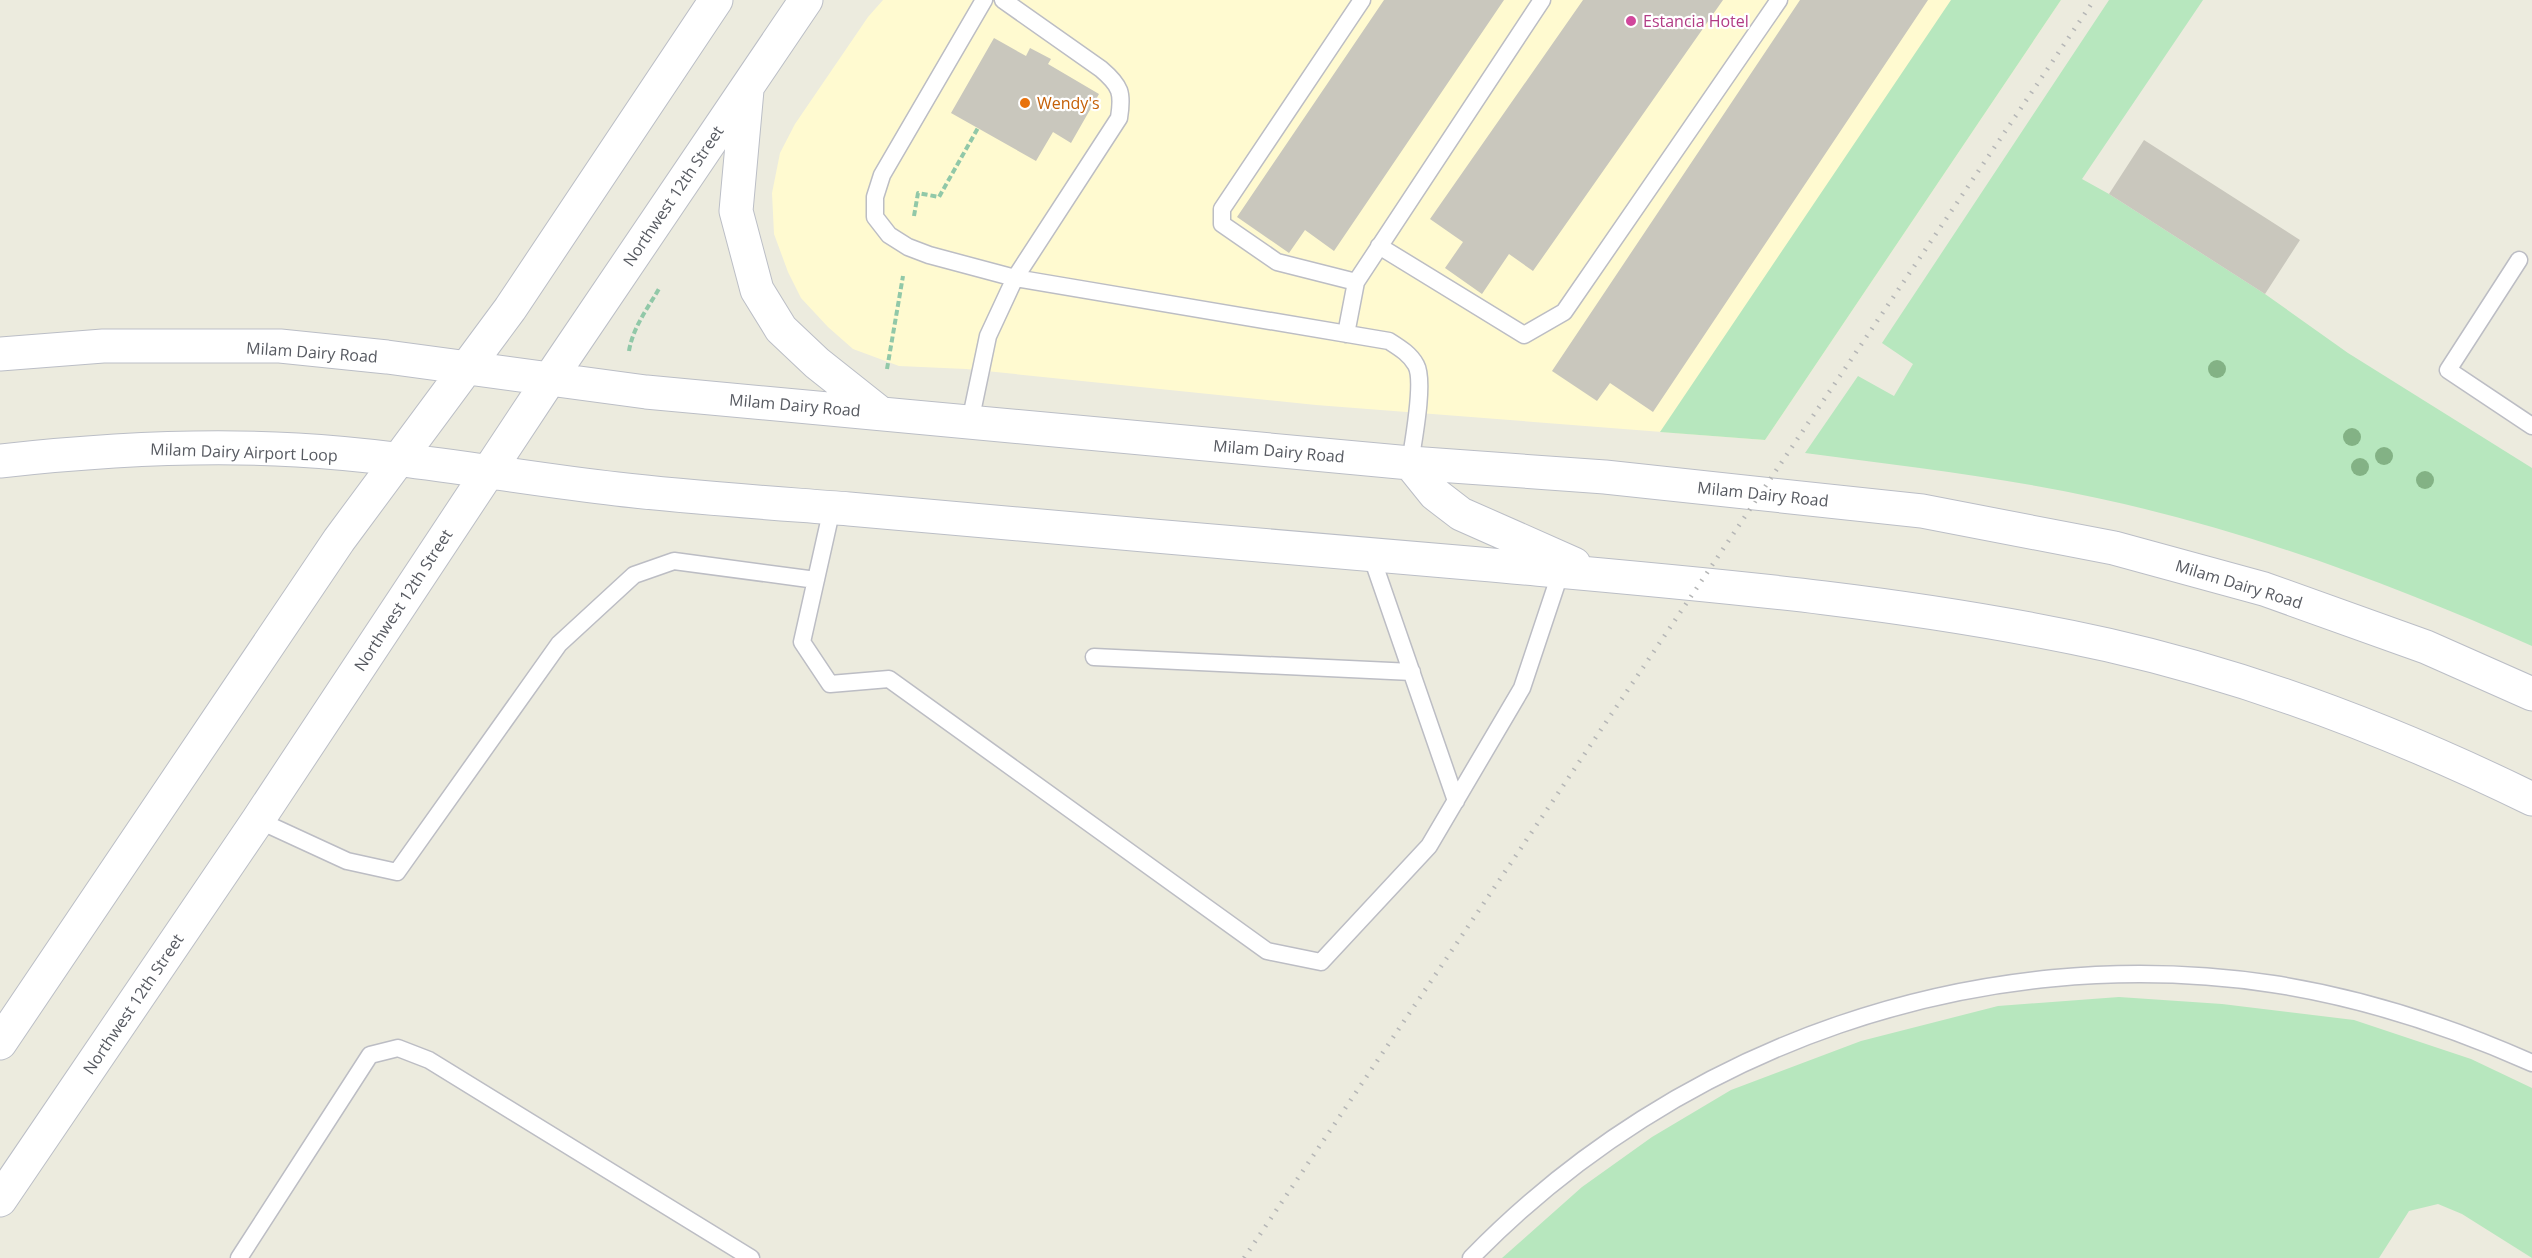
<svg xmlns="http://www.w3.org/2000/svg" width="2532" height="1258" viewBox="0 0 2532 1258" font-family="'Open Sans',sans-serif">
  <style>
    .commercial { fill: #fffad0 }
    .green { fill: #b7e7be }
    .building { fill: #c9c7bd }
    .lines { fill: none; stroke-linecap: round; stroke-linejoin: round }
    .service-casing { stroke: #bcbdc4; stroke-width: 19 }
    .secondary-casing { stroke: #bbbec6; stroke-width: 35 }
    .path { stroke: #91c8a8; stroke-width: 4; stroke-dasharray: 6 3; stroke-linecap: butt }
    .service { stroke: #fff; stroke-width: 16 }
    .secondary { stroke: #fff; stroke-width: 33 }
    .rail { stroke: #b5b6b6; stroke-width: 4.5; stroke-dasharray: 1.5 8; stroke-linecap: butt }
    .tree { fill: #83b285 }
    .hotel-dot { fill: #d1479c; stroke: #fff; stroke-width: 2 }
    .food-dot { fill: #e8710a; stroke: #fff; stroke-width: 2 }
    .labels { text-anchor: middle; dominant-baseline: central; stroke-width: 4.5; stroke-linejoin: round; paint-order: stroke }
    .hotel-label { font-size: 16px; fill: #b23c85; stroke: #fff; text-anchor: start }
    .food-label { font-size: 16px; fill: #c56008; stroke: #fff; text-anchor: start }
    .street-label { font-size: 16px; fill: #575a61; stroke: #fff }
  </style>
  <rect width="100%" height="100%" fill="#ecebde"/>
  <path class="commercial" d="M883 0H2061L1765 440 1316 405 966 369 899 366 853 349 828 327 801 298 788 272 774 234 772 193 780 153 795 124 868 17Z"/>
  <path class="green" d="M1951 0H2061L1765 440 1660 432Z
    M2109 0H2203L2082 179 2109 194 2265 294 2348 353 2532 468V646C2392 584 2247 530 2097 498 2001 477 1903 466 1805 453L1858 376 1894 396 1913 364 1882 343Z
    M2119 997 2222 1004 2354 1020 2471 1059 2532 1088V1258L2462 1214 2438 1204 2409 1211 2379 1258H1502L1582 1187 1652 1137 1731 1090 1861 1041 1998 1006Z"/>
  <path class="building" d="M1384 0H1504L1334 251 1305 230 1289 253 1237 217Z
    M1583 0H1723L1533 271 1509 254 1482 294 1445 268 1463 242 1430 219Z
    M1800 0H1928L1653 412 1610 383 1597 401 1552 371Z
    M994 38 1026 56 1030 48 1051 59 1048 64 1099 94 1071 143 1053 132 1036 161 951 113Z
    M2144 140 2300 240 2265 294 2109 194Z"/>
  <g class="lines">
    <g class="service-casing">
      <path id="service" d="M984 0 882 175 875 197V217L889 235 908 247 929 255 1015 278 1389 341C1400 348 1410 354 1416 365 1425 381 1413 443 1410 463
        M1379 246 1524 335 1564 312 1779 0
        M2519 260 2448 370 2532 426
        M1356 282 1277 262 1222 224V209L1362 0
        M1346 334 1356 282 1542 0
        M970 422 988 336 1015 278 1119 118C1123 93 1121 86 1101 69L1003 0
        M832 508 802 642 830 684 889 679 1267 951 1321 962 1429 846 1522 688 1561 571
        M1371 555 1456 801
        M1094 657 1412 672
        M258 820 347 861 397 872 559 644 634 575 674 561 816 580
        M239 1258 370 1055 398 1048 429 1060 751 1258
        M1471 1258C1678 1045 1978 940 2273 984 2363 998 2449 1026 2532 1063"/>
    </g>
    <g class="secondary-casing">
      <path id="secondary" d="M747 90 736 211 757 290 781 329 817 363 880 413
        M0 354 103 346H280L387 357 646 392 1410 463 1605 477 1922 511 2114 548 2264 589 2426 647 2532 694
        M0 461C99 450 197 444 297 450 404 456 511 477 617 489 694 498 772 503 849 509 1059 528 1270 546 1480 564 1690 583 1901 599 2108 645 2254 678 2397 733 2532 799
        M1410 463 1435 494 1461 514 1574 564
        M0 1043 339 540 510 309 716 0
        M0 1200 258 820 549 380 806 0"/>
    </g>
    <path class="path" d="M914 216 918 193 939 197 978 128
      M629 351C633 327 648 308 660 287
      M887 369 903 276"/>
    <use href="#service" class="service"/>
    <use href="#secondary" class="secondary"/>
    <path class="rail" d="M1244 1258 2094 0"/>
  </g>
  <g class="tree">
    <circle cx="2217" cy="369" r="9"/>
    <circle cx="2352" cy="437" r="9"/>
    <circle cx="2384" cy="456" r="9"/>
    <circle cx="2360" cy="467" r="9"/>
    <circle cx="2425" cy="480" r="9"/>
  </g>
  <circle class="hotel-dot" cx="1631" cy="21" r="6"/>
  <circle class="food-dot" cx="1025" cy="103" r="6"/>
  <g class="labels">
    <g class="hotel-label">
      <text x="1643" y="21">Estancia Hotel</text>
    </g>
    <g class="food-label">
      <text x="1037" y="103">Wendy's</text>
    </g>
    <g class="street-label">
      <text transform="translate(673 196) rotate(-56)">Northwest 12th Street</text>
      <text transform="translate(312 352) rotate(4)">Milam Dairy Road</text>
      <text transform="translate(795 405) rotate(5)">Milam Dairy Road</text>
      <text transform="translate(1279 451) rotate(5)">Milam Dairy Road</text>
      <text transform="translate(244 452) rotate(2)">Milam Dairy Airport Loop</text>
      <text transform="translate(1763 494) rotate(6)">Milam Dairy Road</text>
      <text transform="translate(2239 584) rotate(17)">Milam Dairy Road</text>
      <text transform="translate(403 600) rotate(-57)">Northwest 12th Street</text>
      <text transform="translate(133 1004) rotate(-56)">Northwest 12th Street</text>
    </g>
  </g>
</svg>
